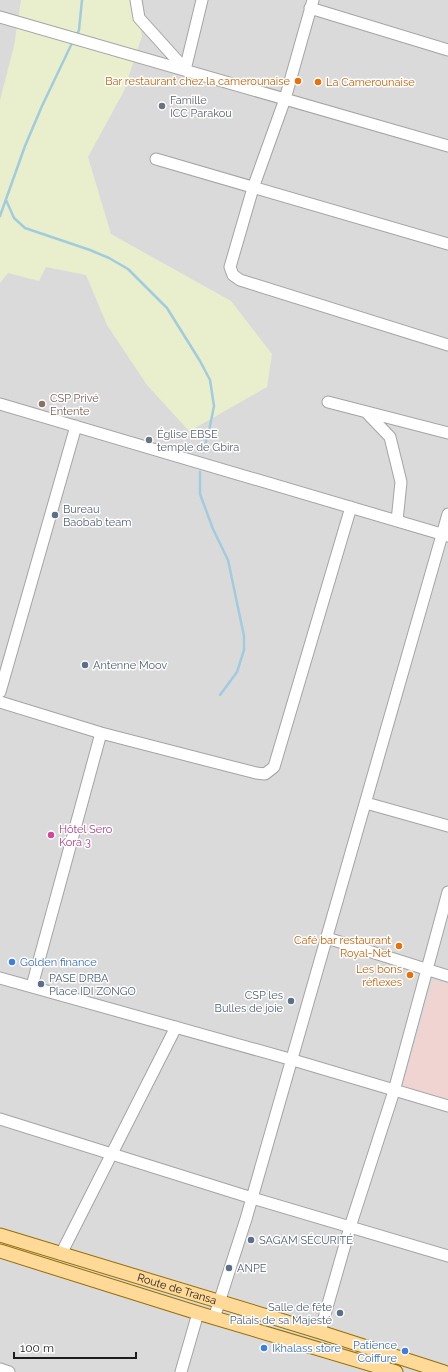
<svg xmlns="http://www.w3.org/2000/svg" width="448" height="1372" viewBox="0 0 448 1372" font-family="Raleway,sans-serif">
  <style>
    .residential { fill: #dbdada }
    .commercial { fill: #f0d4d1 }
    .farmland { fill: #e9eecd }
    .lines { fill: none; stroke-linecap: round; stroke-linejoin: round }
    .stream { stroke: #a1ccde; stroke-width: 2.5 }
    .minor-casing { stroke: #a4a4a4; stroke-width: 13 }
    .major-casing { stroke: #966f00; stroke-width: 15 }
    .minor { stroke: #fff; stroke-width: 11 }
    .major { stroke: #ffd998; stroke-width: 13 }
    .food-dot { fill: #e8710a; stroke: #fff; stroke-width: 1.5 }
    .worship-dot { fill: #6b7280; stroke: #fff; stroke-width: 1.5 }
    .education-dot { fill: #8d6e63; stroke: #fff; stroke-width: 1.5 }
    .service-dot { fill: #5c6f8a; stroke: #fff; stroke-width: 1.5 }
    .hotel-dot { fill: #d1479c; stroke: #fff; stroke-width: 1.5 }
    .shop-dot { fill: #3f7fe0; stroke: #fff; stroke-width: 1.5 }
    .labels { text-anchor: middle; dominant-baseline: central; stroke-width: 3; stroke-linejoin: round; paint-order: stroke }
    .food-label { font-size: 11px; fill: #c56008; stroke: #fff; text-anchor: end }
    .worship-label { font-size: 11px; fill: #5b616d; stroke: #fff; text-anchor: start }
    .education-label { font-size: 11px; fill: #785e54; stroke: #fff; text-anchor: start }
    .service-label { font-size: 11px; fill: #4e5e75; stroke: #fff; text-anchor: start }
    .hotel-label { font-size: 11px; fill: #b23c85; stroke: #fff; text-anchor: start }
    .shop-label { font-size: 11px; fill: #366cbe; stroke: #fff; text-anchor: start }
    .street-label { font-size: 11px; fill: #1d1d1d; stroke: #fff }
  </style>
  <rect width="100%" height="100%" fill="#efebe2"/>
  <path class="residential" d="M0 0H448V1372H0Z"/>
  <path class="commercial" d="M433 980 448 984V1103L401 1091Z"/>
  <path class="farmland" d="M21 0H135L142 36 124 91 88 157 111 234 231 301 272 354 267 387 188 432 189 431 147 385 107 325 86 275 46 267 39 281 8 273 0 283V100L14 46Z"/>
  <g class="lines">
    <path class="stream" d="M77 35 79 30 82 0
      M6 200 14 218 25 228 90 250 109 258 128 269 167 308 200 361 210 380 214 406 209 431 203 452
      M0 216 25 146 42 106 73 41
      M200 472V494L213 529 228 560 244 636V650L237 672 220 695"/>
    <g class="minor-casing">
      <path id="minor" d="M136 0 139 18 185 69
        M313 0 285 99 253 188 230 267 233 275 240 280 448 345
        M310 8 448 50
        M0 17 448 146
        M185 70 202 0
        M156 159 448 244
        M328 402 448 433
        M0 404 448 536
        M366 412 390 437 401 482 397 521
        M0 692 76 426
        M0 702 101 733 256 773 265 774 274 767 351 507
        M366 803 448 826
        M327 938 448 976
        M0 978 293 1060 448 1106
        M32 986 101 733
        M0 1119 252 1198 448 1256
        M61 1254 176 1027
        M214 1318 246 1219 448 514
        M320 1332 350 1227 394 1091 448 892
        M0 1369 9 1372
        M181 1372 198 1313"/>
    </g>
    <g class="major-casing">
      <g id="major">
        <path id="s1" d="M0 1235 320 1332 444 1372"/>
        <path d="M0 1251 198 1313 396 1372"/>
      </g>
    </g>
    <use href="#minor" class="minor"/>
    <use href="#major" class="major"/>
  </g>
  <g class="food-dot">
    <circle cx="298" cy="81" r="4"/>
    <circle cx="318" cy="82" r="4"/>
    <circle cx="399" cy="946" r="4"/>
    <circle cx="410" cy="975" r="4"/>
  </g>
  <g class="worship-dot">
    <circle cx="162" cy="106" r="4"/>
    <circle cx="149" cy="440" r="4"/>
  </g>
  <circle class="education-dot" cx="42" cy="404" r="4"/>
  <g class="service-dot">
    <circle cx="55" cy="515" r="4"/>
    <circle cx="85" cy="665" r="4"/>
    <circle cx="41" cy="984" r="4"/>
    <circle cx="291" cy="1001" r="4"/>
    <circle cx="251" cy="1240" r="4"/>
    <circle cx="229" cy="1268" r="4"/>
    <circle cx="340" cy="1313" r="4"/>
  </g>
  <circle class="hotel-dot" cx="51" cy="835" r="4"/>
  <g class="shop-dot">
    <circle cx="12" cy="962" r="4"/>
    <circle cx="264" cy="1348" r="4"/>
    <circle cx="405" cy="1351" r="4"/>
  </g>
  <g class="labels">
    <g class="food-label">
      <text x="290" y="81">Bar restaurant chez la camerounaise</text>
      <text x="326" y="82" text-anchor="start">La Camerounaise</text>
      <text x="391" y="940">Café bar restaurant<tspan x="391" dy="13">Royal-Net</tspan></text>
      <text x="402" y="969">Les bons<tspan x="402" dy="13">réflexes</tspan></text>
    </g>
    <g class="worship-label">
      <text x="170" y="100">Famille<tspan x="170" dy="13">ICC Parakou</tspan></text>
      <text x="157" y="434">Église EBSE<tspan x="157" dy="13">temple de Gbira</tspan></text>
    </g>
    <g class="education-label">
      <text x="50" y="398">CSP Privé<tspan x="50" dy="13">Entente</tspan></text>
    </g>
    <g class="service-label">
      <text x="63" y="509">Bureau<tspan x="63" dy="13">Baobab team</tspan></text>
      <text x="93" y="665">Antenne Moov</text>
      <text x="49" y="978">PASE DRBA<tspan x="49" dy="13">Place IDI ZONGO</tspan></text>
      <text x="283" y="995" text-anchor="end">CSP les<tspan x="283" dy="13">Bulles de joie</tspan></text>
      <text x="259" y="1240">SAGAM SÉCURITÉ</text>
      <text x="237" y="1268">ANPE</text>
      <text x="332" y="1307" text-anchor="end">Salle de fête<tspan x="332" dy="13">Palais de sa Majesté</tspan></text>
    </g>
    <g class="hotel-label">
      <text x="59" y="829">Hôtel Sero<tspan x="59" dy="13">Kora 3</tspan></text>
    </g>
    <g class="shop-label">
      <text x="20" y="962">Golden finance</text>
      <text x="397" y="1345" text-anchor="end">Patience<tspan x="397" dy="13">Coiffure</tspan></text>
      <text x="272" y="1348">Ikhalass store</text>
    </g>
    <g class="street-label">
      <text stroke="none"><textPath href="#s1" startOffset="185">Route de Transa</textPath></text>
    </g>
  </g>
  <path d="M14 1352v6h122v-6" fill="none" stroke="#1d1d1d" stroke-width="2"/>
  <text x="20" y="1352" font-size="12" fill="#1d1d1d" stroke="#ffffff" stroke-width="3" paint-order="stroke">100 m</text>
</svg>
